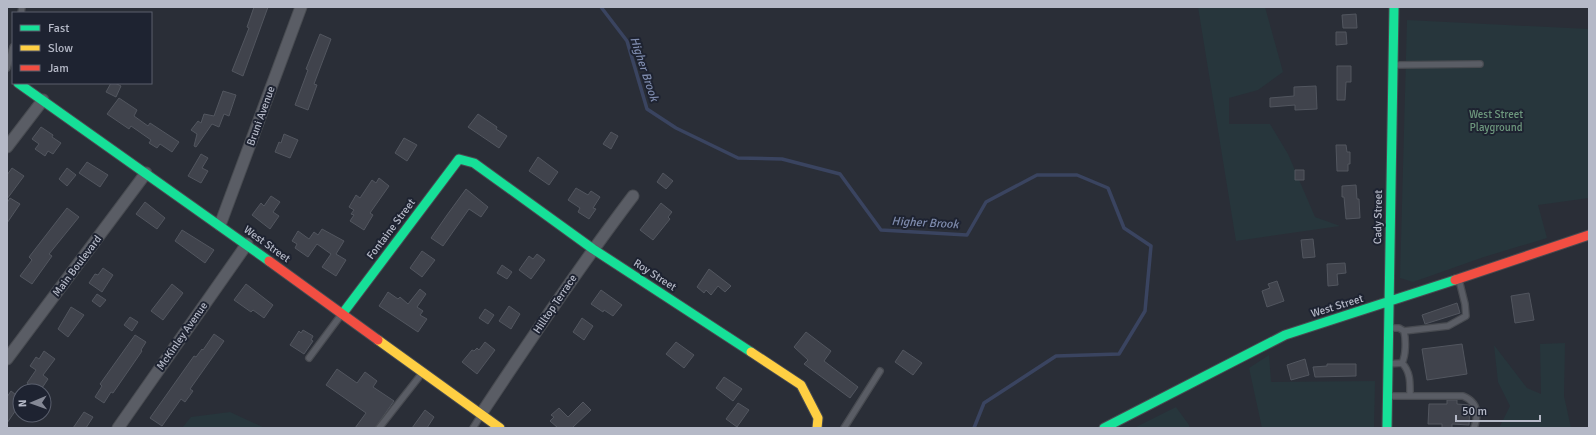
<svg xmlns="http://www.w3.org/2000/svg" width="1596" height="435" viewBox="0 0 1596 435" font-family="Signika,sans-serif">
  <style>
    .green { fill: #27363c }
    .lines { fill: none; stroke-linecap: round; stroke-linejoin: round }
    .stream { stroke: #3a4460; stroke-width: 3.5 }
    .building { fill: #40434c; stroke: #52565f }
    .lane-casing { stroke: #484b51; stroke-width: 8 }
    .street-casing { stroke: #484b51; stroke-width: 13 }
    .fast-casing { stroke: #484b51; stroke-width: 11 }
    .slow-casing { stroke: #484b51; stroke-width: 11 }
    .jam-casing { stroke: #484b51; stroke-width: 11 }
    .lane { stroke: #5a5d65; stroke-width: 5.5 }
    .street { stroke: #5a5d65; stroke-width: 11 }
    .fast { stroke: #16e098; stroke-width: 9 }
    .slow { stroke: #ffcf43; stroke-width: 9 }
    .jam { stroke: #f24e42; stroke-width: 9 }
    .labels { text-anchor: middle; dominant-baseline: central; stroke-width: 4; stroke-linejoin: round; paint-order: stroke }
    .park-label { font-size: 11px; fill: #6d977d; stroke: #1e2331 }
    .street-label { font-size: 11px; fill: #b5b9c7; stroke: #1e2331 }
    .water-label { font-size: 12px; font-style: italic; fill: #7e8bad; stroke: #1e2331 }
  </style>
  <rect width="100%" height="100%" fill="#2a2e37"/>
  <path class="green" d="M1198 7H1265L1283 72 1258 90 1229 98V124H1270L1288 154 1315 217 1340 226 1236 241Z
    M1407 20 1589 29V198L1538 205 1547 238 1484 257 1413 282 1400 278Z
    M1565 343 1564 396 1571 428H1499L1510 406 1498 382 1494 345 1527 388 1541 394 1540 344Z
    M1269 355 1271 382 1375 381 1374 428H1262L1249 368Z
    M1176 407 1189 425V428H1134Z
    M230 412 265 428H182L191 417Z"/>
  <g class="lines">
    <path class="stream" d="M601 7 627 41 647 109 676 128 738 158 782 159 840 174 881 230 967 235 986 202 1037 175H1077L1108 188 1124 228 1151 246 1145 311 1119 354 1056 356 984 403 974 428"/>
  </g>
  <path class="building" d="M254 7H268L243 76 232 71 249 28 247 27Z
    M1356 14 1357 28H1343L1342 15Z
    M1336 32H1346L1347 44 1336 45Z
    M320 34 331 39 314 84 317 85 308 110 295 105 308 70 306 69Z
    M1337 66H1351V82H1346L1345 100H1337Z
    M111 83H115L121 86 116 97 106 92Z
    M1316 86 1317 109 1295 110V105L1270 107V98L1294 96V87Z
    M223 91 236 95 229 116 224 114 219 127 212 124 196 147 194 146 197 134 191 130 198 121 201 123 204 114 214 116Z
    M119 98 137 110 134 116 148 126 150 123 179 142 172 152 160 144 157 148 149 143 151 140 131 126 129 129 107 114Z
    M478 114 497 127 496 129 507 136 499 148 468 127Z
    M41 127 53 135 52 137 61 143 53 154 48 151 45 156 35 149 39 144 32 139Z
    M611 132 618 136 611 149 603 144Z
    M284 134 298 140 290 158 275 152 279 142 281 143Z
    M404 138 417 145 407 161 395 153Z
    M1336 145H1346L1347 152H1350V164H1348V171H1337Z
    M201 154 208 158 202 168 208 171 201 183 188 176Z
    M538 157 558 172 549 185 529 171Z
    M87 162 108 175 100 187 79 173Z
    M12 168 24 176 7 199V175Z
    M67 168 76 175 67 186 59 179Z
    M1295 170H1304V180H1295Z
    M663 173 673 181 666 189 657 182Z
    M379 178 389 186 370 213 373 215 364 230 350 221 354 215 351 214 354 210 349 207 356 195 360 198 372 180 376 183Z
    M1356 185 1357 199H1359L1360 218 1346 219 1344 197H1342V186Z
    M576 188 588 195 591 191 600 197 593 208 596 209 589 219 578 212 580 208 568 200Z
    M466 189 488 207 481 217 469 209 443 246 431 238 447 215Z
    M271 196 280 202 273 212 279 216 270 229 252 215 261 203 264 206Z
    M10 198 20 204 7 223V203Z
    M145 202 165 218 157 229 136 214Z
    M661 203 672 212 668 217 670 219 653 240 640 230Z
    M67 208 79 217 49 254 52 256 32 284 20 276 32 260 29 257Z
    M322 229 344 241 336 254 346 260 336 276 322 267 331 254 317 244 308 257 295 248 297 244 292 241 298 231 309 239 314 232 318 235Z
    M182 230 214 250 205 263 175 241Z
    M1313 239 1315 257 1303 258 1301 240Z
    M422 251 435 260 422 277 410 268Z
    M537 254 545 260 531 279 519 270 529 256 533 259Z
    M1345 263 1346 273 1337 274 1338 285 1328 286 1327 264Z
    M502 265 512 272 507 279 497 273Z
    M103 268 113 275 102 292 89 283 95 274 98 275Z
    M709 269 731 286 725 292 718 286 711 295 706 290 704 293 697 287Z
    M1277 281 1284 301 1267 307 1262 291 1270 288 1268 284Z
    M172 284 183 293 163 320 151 311Z
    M246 284 273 305 264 318 253 310 251 312 234 300Z
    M420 289 426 294 417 307 423 311 420 315 427 319 418 332 379 306 388 292 398 299 400 297 408 304Z
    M601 290 622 305 613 316 604 310 603 312 591 304Z
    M1529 293 1534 320 1515 323 1511 296Z
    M97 294 106 300 100 307 92 301Z
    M1457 303 1460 313 1425 324 1422 315Z
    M509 306 520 314 511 329 499 321Z
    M71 307 84 315 68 337 58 329Z
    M485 309 494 315 488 324 479 318Z
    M130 317 138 322 132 331 124 325Z
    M582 318 593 326 584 340 573 332Z
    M303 330 313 336 311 340 313 341 304 354 290 345 299 331 301 333Z
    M806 332 831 351 824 361 858 387 850 398 804 364 808 360 794 347Z
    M214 334 224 341 190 389 193 391 185 402 181 399 162 426 150 418 194 356 196 357 202 349 203 350Z
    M135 335 146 342 141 350 142 351 113 393 111 392 104 403 95 397 102 386 100 384Z
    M485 342 495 350 477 374 462 362 472 350 474 351 477 348 479 350Z
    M676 342 694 355 684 368 666 354Z
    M1462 344 1467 374 1427 380 1422 349Z
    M903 350 922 363 913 375 895 362Z
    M44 351 55 359 43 375 48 379 40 391H38L27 383 36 370 30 366 36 357 39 359Z
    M1305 359 1309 375 1291 380 1287 365Z
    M1327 364H1356V376L1315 377 1313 367 1327 366Z
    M337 369 357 383 365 372 377 381 373 387 394 401 375 428H355L366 413 326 385Z
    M724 377 742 389 733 401 716 388Z
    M11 391 20 398V404L7 423V397Z
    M1447 400H1457V404L1469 405 1470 406 1469 425 1452 424V428H1442V424H1428L1429 404H1447Z
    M583 402 591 410 572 428H558L550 421 554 417 551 415 559 408 568 417Z
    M738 403 749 410 737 427 726 419Z
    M425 410 434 417 427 428H412Z
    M84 412 93 417 86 428H73Z"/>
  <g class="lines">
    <g class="lane-casing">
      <path id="lane" d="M21 13 22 7
        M1394 65 1480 64
        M7 68 13 47
        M1404 331 1448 326 1466 316 1465 304 1459 280
        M309 358 341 315
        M1402 363C1411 372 1410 384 1410 396
        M1388 364 1402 363C1406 355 1406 340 1404 331L1399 328H1390
        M1388 396H1463C1478 402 1479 414 1474 428
        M379 428 423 372
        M473 428 481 415
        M844 428 880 371"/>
    </g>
    <g class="street-casing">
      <path id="street" d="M7 147 43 100
        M220 225 301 7
        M7 359 146 173
        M481 414C530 340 579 267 633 196
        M118 428 247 244"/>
    </g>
    <g class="fast-casing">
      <path id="fast" d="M18 83 269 261
        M343 313 459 159 474 163 593 249 751 352
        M1104 428 1285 335 1455 280
        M1387 428 1394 7"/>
    </g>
    <g class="slow-casing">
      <path id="slow" d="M378 340 500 428
        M751 352 801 385 818 418 817 428"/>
    </g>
    <g class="jam-casing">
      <path id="jam" d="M269 261 378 340
        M1455 280 1589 235"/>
    </g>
    <use href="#lane" class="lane"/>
    <use href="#street" class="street"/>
    <use href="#fast" class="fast"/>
    <use href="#slow" class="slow"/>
    <use href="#jam" class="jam"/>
  </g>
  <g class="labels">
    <g class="park-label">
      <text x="1496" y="114">West Street<tspan x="1496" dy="13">Playground</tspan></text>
    </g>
    <g class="street-label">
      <text transform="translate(261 116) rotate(-70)">Bruni Avenue</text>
      <text transform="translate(1378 217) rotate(-89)">Cady Street</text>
      <text transform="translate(391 229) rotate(-53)">Fontaine Street</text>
      <text transform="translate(267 244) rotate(36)">West Street</text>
      <text transform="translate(77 266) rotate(-53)">Main Boulevard</text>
      <text transform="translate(655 275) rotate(33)">Roy Street</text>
      <text transform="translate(555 304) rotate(-56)">Hilltop Terrace</text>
      <text transform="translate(1337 306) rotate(-17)">West Street</text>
      <text transform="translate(182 336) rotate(-55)">McKinley Avenue</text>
    </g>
    <g class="water-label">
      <text transform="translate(644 69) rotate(72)">Higher Brook</text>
      <text transform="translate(925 223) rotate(3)">Higher Brook</text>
    </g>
  </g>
  <rect width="1596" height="435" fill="none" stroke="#b5b9c7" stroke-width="16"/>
  <rect x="12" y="12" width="140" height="72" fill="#1e2331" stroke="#5a5f6d"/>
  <rect x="20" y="25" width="20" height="6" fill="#16e098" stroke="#5a5f6d"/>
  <text x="48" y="32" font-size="12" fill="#b5b9c7">Fast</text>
  <rect x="20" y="45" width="20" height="6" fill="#ffcf43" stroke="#5a5f6d"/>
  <text x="48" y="52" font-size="12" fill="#b5b9c7">Slow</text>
  <rect x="20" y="65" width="20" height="6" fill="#f24e42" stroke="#5a5f6d"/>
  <text x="48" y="72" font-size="12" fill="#b5b9c7">Jam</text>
  <g transform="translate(32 403) rotate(268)"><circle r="19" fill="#1e2331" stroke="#5a5f6d"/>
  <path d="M0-3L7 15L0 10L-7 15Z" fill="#848895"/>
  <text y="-6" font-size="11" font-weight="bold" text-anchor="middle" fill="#b5b9c7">N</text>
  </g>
  <path d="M1456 415v6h84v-6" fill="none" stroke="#b5b9c7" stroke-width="2"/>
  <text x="1462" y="415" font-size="12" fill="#b5b9c7" stroke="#1e2331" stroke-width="3" paint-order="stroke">50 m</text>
</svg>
